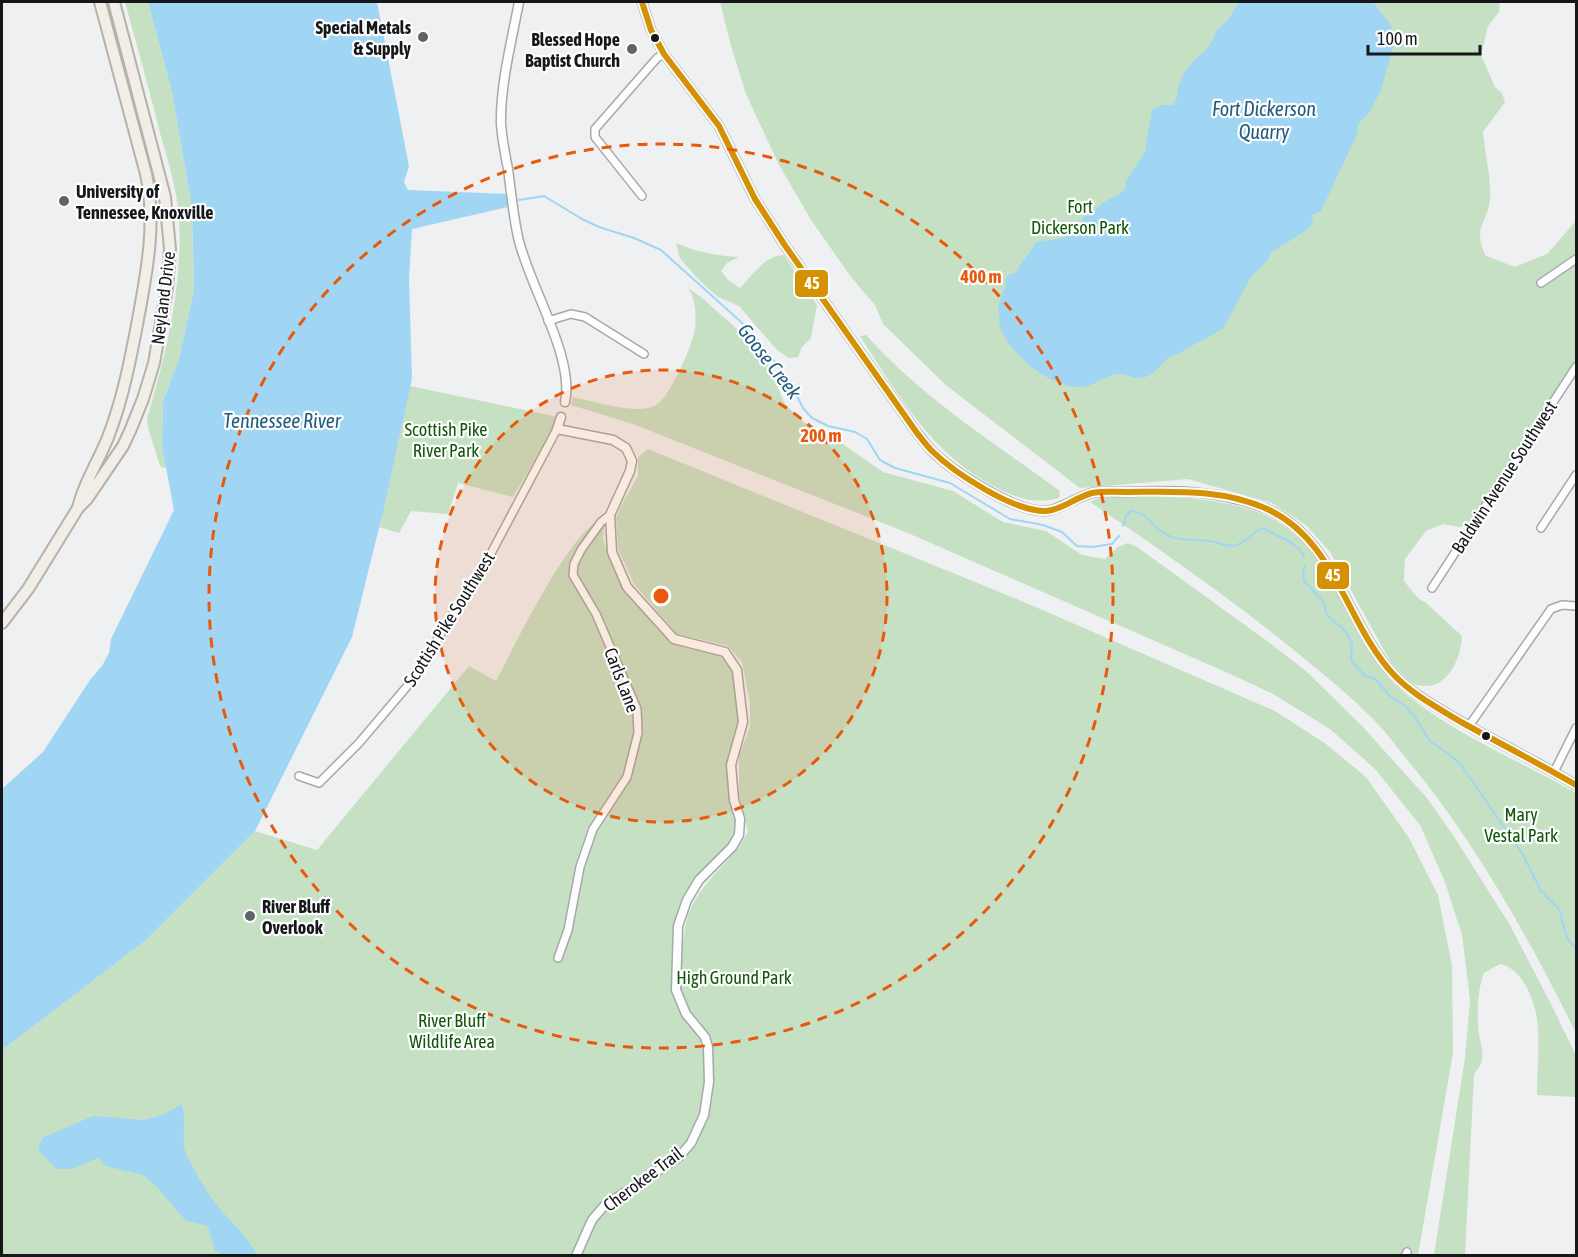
<svg xmlns="http://www.w3.org/2000/svg" width="1578" height="1257" viewBox="0 0 1578 1257" font-family="'Asap Condensed',sans-serif">
  <style>
    .green { fill: #c6e0c4 }
    .water { fill: #a0d5f3 }
    .lines { fill: none; stroke-linecap: round; stroke-linejoin: round }
    .stream { stroke: #a0d5f3; stroke-width: 2 }
    .minor-casing { stroke: #a6a8aa; stroke-width: 10 }
    .tertiary-casing { stroke: #a6a8aa; stroke-width: 11 }
    .primary-casing { stroke: #b7b1a6; stroke-width: 14 }
    .minor { stroke: #fcfdfd; stroke-width: 7 }
    .tertiary { stroke: #fcfdfd; stroke-width: 8 }
    .primary { stroke: #f1ede7; stroke-width: 10 }
    .bus-1-casing { stroke: #fcfdff; stroke-width: 10 }
    .bus-1 { stroke: #d59104; stroke-width: 6 }
    .ring { fill: none; stroke: #e8590c; stroke-width: 3; stroke-dasharray: 10 8 }
    .poi-dot { fill: #616364; stroke: #fcfdff; stroke-width: 2 }
    .bus-dot { fill: #151718; stroke: #fcfdff; stroke-width: 2 }
    .labels { text-anchor: middle; dominant-baseline: central; stroke-width: 4.5; stroke-linejoin: round; paint-order: stroke }
    .poi-label { font-size: 18px; font-weight: bold; fill: #151718; stroke: #fcfdff; text-anchor: end }
    .park-label { font-size: 18px; fill: #115506; stroke: #fcfdff }
    .street-label { font-size: 18px; fill: #151718; stroke: #fcfdff }
    .water-label { font-size: 20px; font-style: italic; fill: #245c79; stroke: #fcfdff }
    .centre { fill: #e8590c; stroke: #fcfdff; stroke-width: 3 }
    .ring-label { font-size: 18px; text-anchor: middle; font-weight: bold; fill: #e8590c; stroke: #fcfdff; stroke-width: 4.5; stroke-linejoin: round; paint-order: stroke }
    .line-badge { stroke: #fcfdff; stroke-width: 2 }
    .badge-label { font-size: 16px; text-anchor: middle; font-weight: bold; fill: #fff }
  </style>
  <rect width="100%" height="100%" fill="#eef0f2"/>
  <path class="green" d="M125 2H148L172 92 192 208 194 290 179 359 163 401 162 447 166 467 163 468 160 466 148 428 147 419C166 353 183 287 179 218 177 189 168 161 160 133 149 89 137 46 125 2Z
    M720 2H1500L1499 12 1488 26 1481 55 1495 87 1502 93 1505 102 1483 132C1485 154 1491 175 1490 198 1489 223 1471 225 1486 256L1515 267 1547 254 1576 221V361L1468 526 1459 527 1444 524 1426 531 1405 559 1404 581 1419 599 1425 602 1462 636C1461 657 1449 688 1423 686 1419 685 1416 686 1414 684 1405 679 1397 668 1390 661L1330 552 1306 525 1272 503 1188 479 1080 488 947 386 883 324 875 305 851 277 811 220 778 163 746 94 731 46Z
    M676 243C696 252 718 256 739 257L727 263 721 271 728 280 740 288C752 276 765 255 784 255L817 305 811 338 802 347 798 357 789 358 777 350 739 306 718 297 698 279 680 258Z
    M688 288 701 297 755 345 767 363 785 404 804 423 840 442 883 472 953 491 1003 522 1046 531 1082 555 1105 559 1118 547 1128 543 1137 547 1267 641 1306 671 1362 726 1427 798 1453 835 1510 925 1555 1012 1576 1056V1097L1537 1095C1537 1073 1540 1040 1537 1019 1534 999 1522 968 1500 964L1484 973C1477 991 1477 1015 1479 1035 1480 1044 1485 1052 1481 1063 1480 1067 1476 1071 1474 1075L1465 1255H1434L1465 1058 1470 1000 1462 935 1445 882 1420 825 1375 769 1330 729 1273 694 1228 673 908 533 633 424 571 405 573 397C595 401 634 415 655 406 669 400 693 344 695 329 696 316 696 298 688 288Z
    M866 335C921 397 993 442 1060 491L1059 498C1035 504 1019 499 997 488 932 455 898 395 860 336Z
    M410 386 558 417 554 428 513 497 458 483 448 514 411 511 399 533 379 527Z
    M648 449 1024 602 1275 711 1326 744 1366 777 1409 838 1438 895 1452 966 1453 1053 1418 1255H2V1050L145 941 255 831 317 850 469 666 496 681C516 644 567 535 602 518L605 521 603 538 605 546 612 552 624 577 674 639 725 652 733 664 743 722 731 765 739 835 687 900 679 940 684 938C687 887 726 872 748 832L739 796V756L750 727V702L742 662 728 646 677 634 634 584 618 549 616 518 621 506 638 476V457Z
    M1161 496C1244 502 1294 509 1335 589 1351 620 1366 653 1390 679 1437 728 1518 759 1576 793V1033C1528 937 1478 846 1410 763 1398 749 1387 733 1375 721 1352 697 1325 676 1300 655 1233 600 1162 551 1090 502L1099 498Z"/>
  <path class="water" d="M148 2H377L409 166 404 182 408 190 507 194 508 207 412 229 409 279 412 379 383 512 352 637 255 831 145 941 2 1050V789L43 752 90 680 102 666 109 653 111 639 174 510 162 447 163 401 179 359 194 290 192 208 172 92Z
    M1239 2H1373L1391 25 1394 44 1381 90 1369 113 1358 124 1357 134 1321 211 1312 215 1311 218 1314 221 1307 230 1272 252 1267 261 1251 277 1223 329 1184 350C1179 356 1174 354 1168 358 1159 366 1153 378 1139 378 1130 378 1125 373 1117 374 1105 376 1094 386 1082 387 1052 389 1010 355 1000 327 998 321 1001 316 998 310L1001 296 1005 288 1006 278 1010 274 1016 273C1021 261 1030 254 1035 243 1062 236 1071 244 1085 215L1088 216 1104 202 1119 194 1126 187V181L1145 152 1152 110 1162 105H1172L1176 101C1178 88 1180 76 1190 65 1198 55 1215 46 1215 31 1226 25 1233 12 1239 2Z
    M181 1104C188 1120 180 1137 186 1153 192 1168 210 1197 220 1209 233 1224 248 1237 257 1255H224L215 1251 208 1226 186 1221 156 1186 143 1175 106 1166 98 1158 71 1169H56L38 1150 42 1138 93 1116 144 1120 163 1115Z"/>
  <g class="lines">
    <path class="stream" d="M519 200 544 196 582 219 599 227 634 238 661 250 750 330 790 381 803 408 812 418 828 426 855 432 867 439 880 460 895 468 950 483 1010 519 1043 525 1062 532 1077 546 1092 547 1112 544 1119 536
      M1123 526 1126 516 1131 511C1147 512 1151 525 1164 533 1178 542 1194 539 1210 541 1218 542 1229 548 1237 545 1248 541 1253 531 1264 528 1278 539 1296 539 1304 557
      M1305 566 1303 572 1304 581 1323 601 1327 615 1346 632 1352 644 1351 660 1365 676 1374 678 1391 697 1405 706 1415 717 1430 741 1450 755 1461 765 1522 853 1541 891 1559 909 1567 938 1576 949"/>
    <g class="minor-casing">
      <path id="minor" d="M642 196 595 137V129L657 58 664 54
        M1541 283 1576 259
        M548 321 571 314 585 317 644 354
        M1541 528 1576 475
        M1432 588 1576 367
        M1469 726 1551 609 1562 605 1576 606
        M1554 772 1576 728
        M299 776 319 783 359 743 409 684 487 561 557 429
        M558 958 568 930 580 867 593 829 627 777 638 733 637 709 596 614 573 575 574 564 581 550 601 522 610 515
        M1405 1256 1407 1252"/>
    </g>
    <g class="tertiary-casing">
      <path id="tertiary" d="M519 2C512 39 500 86 501 124 502 139 505 154 508 169 511 191 513 214 518 237 528 284 575 357 565 402
        M642 2 651 30 664 54 719 126 755 199 784 244 917 433C922 438 926 445 931 450 952 471 1016 513 1046 511 1062 509 1076 497 1092 493 1102 491 1114 492 1124 492 1172 490 1222 490 1267 509 1332 537 1346 618 1388 668 1406 690 1430 703 1453 717 1494 741 1536 761 1576 785
        M561 417 557 429 613 440 626 448 632 461 630 471 610 515 612 552 627 587 674 639 725 652 737 670 743 722 731 765 734 800 740 819 739 835 732 847 699 880 687 900 678 926 676 990 686 1014 705 1037 708 1047 709 1082 704 1115 691 1143 679 1157 604 1206 592 1220 576 1256"/>
    </g>
    <g class="primary-casing">
      <path id="primary" d="M78 508C84 481 101 458 110 432 123 397 130 361 137 325 146 275 157 225 146 174L100 2
        M2 623 28 589 78 508 87 499 123 446 130 431 143 399 154 363 167 288 170 249 165 197 114 2"/>
    </g>
    <use href="#minor" class="minor"/>
    <use href="#tertiary" class="tertiary"/>
    <use href="#primary" class="primary"/>
    <g class="bus-1-casing">
      <path id="bus-1" d="M642 2 651 30 664 54 719 126 755 199 784 244 917 433C922 439 926 445 931 450 954 473 1014 512 1046 511 1062 510 1076 497 1092 493 1102 491 1113 492 1124 492 1171 492 1222 488 1267 509 1336 540 1346 624 1394 675 1413 695 1438 708 1461 722 1499 743 1538 763 1576 785"/>
    </g>
    <use href="#bus-1" class="bus-1"/>
  </g>
  <circle cx="661" cy="596" r="226" fill="#e8590c" fill-opacity=".12"/>
  <g class="ring">
    <circle cx="661" cy="596" r="226"/>
    <circle cx="661" cy="596" r="452"/>
  </g>
  <g class="poi-dot">
    <circle cx="423" cy="37" r="6"/>
    <circle cx="632" cy="49" r="6"/>
    <circle cx="64" cy="201" r="6"/>
    <circle cx="250" cy="916" r="6"/>
  </g>
  <g class="bus-dot">
    <circle cx="655" cy="38" r="5"/>
    <circle cx="1486" cy="736" r="5"/>
  </g>
  <g class="labels">
    <g class="poi-label">
      <text x="411" y="27">Special Metals<tspan x="411" dy="21">&amp; Supply</tspan></text>
      <text x="620" y="39">Blessed Hope<tspan x="620" dy="21">Baptist Church</tspan></text>
      <text x="76" y="191" text-anchor="start">University of<tspan x="76" dy="21">Tennessee, Knoxville</tspan></text>
      <text x="262" y="906" text-anchor="start">River Bluff<tspan x="262" dy="21">Overlook</tspan></text>
    </g>
    <g class="park-label">
      <text x="1080" y="206">Fort<tspan x="1080" dy="21">Dickerson Park</tspan></text>
      <text x="446" y="429">Scottish Pike<tspan x="446" dy="21">River Park</tspan></text>
      <text x="1521" y="814">Mary<tspan x="1521" dy="21">Vestal Park</tspan></text>
      <text x="734" y="977">High Ground Park</text>
      <text x="452" y="1020">River Bluff<tspan x="452" dy="21">Wildlife Area</tspan></text>
    </g>
    <g class="street-label">
      <text transform="translate(163 298) rotate(-83)">Neyland Drive</text>
      <text transform="translate(1504 477) rotate(-57)">Baldwin Avenue Southwest</text>
      <text transform="translate(449 619) rotate(-58)">Scottish Pike Southwest</text>
      <text transform="translate(622 680) rotate(69)">Carls Lane</text>
      <text transform="translate(643 1179) rotate(-37)">Cherokee Trail</text>
    </g>
    <g class="water-label">
      <text x="1264" y="108">Fort Dickerson<tspan x="1264" dy="23">Quarry</tspan></text>
      <text transform="translate(770 361) rotate(52)">Goose Creek</text>
      <text x="282" y="420">Tennessee River</text>
    </g>
  </g>
  <circle cx="661" cy="596" r="9" class="centre"/>
  <g class="ring-label">
    <text x="981" y="283">400 m</text>
    <text x="821" y="442">200 m</text>
  </g>
  <g class="line-badge">
    <rect x="794" y="269" width="35" height="29" rx="6" fill="#d59104"/>
    <rect x="1316" y="561" width="34" height="29" rx="6" fill="#d59104"/>
  </g>
  <g class="badge-label">
    <text x="812" y="289">45</text>
    <text x="1333" y="581">45</text>
  </g>
  <rect width="1578" height="1257" fill="none" stroke="#151718" stroke-width="6"/>
  <path d="M1368 45v9h112v-9" fill="none" stroke="#151718" stroke-width="3"/>
  <text x="1377" y="45" font-size="18" fill="#151718" stroke="#fcfdff" stroke-width="4.5" paint-order="stroke">100 m</text>
</svg>
